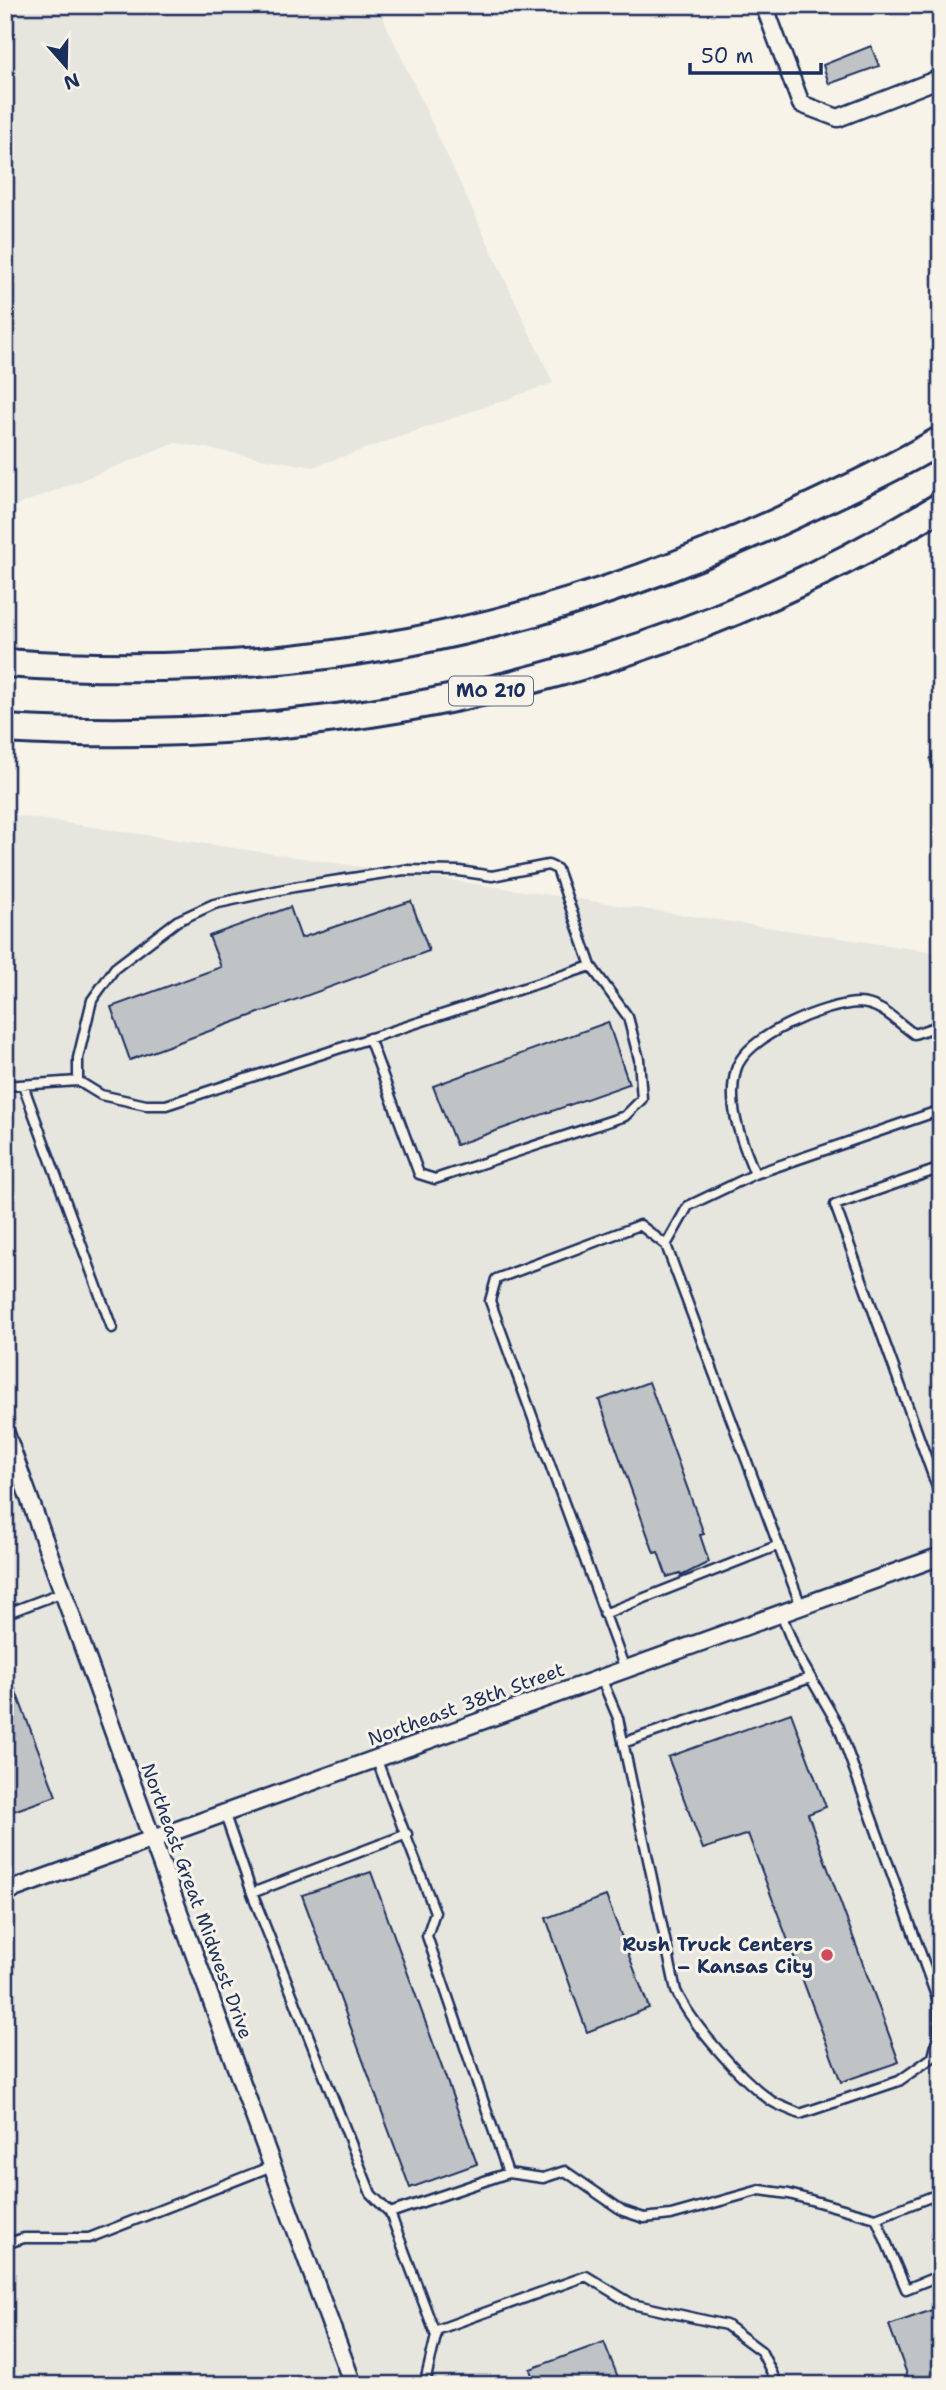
<svg xmlns="http://www.w3.org/2000/svg" width="946" height="2390" viewBox="0 0 946 2390" font-family="'Shantell Sans',sans-serif">
  <style>
    .built { fill: #e6e5de }
    .building { fill: #c0c3c5; stroke: #1b2f5e; stroke-width: 2 }
    .lines { fill: none; stroke-linecap: round; stroke-linejoin: round }
    .service-casing { stroke: #1b2f5e; stroke-width: 13 }
    .minor-casing { stroke: #1b2f5e; stroke-width: 21 }
    .trunk-casing { stroke: #1b2f5e; stroke-width: 32 }
    .service { stroke: #f7f3e8; stroke-width: 8 }
    .minor { stroke: #f7f3e8; stroke-width: 16 }
    .trunk { stroke: #f7f3e8; stroke-width: 26 }
    .poi-dot { fill: #d1495b; stroke: #f7f3e8; stroke-width: 2.5 }
    .labels { text-anchor: middle; dominant-baseline: central; stroke-width: 6; stroke-linejoin: round; paint-order: stroke }
    .shield { fill: #f7f3e8; stroke: #5d6a87; stroke-width: 2 }
    .shield-label { font-size: 18px; font-weight: bold; fill: #1b2f5e }
    .street-label { font-size: 19px; fill: #1b2f5e; stroke: #f7f3e8 }
    .poi-label { font-size: 19px; font-weight: bold; fill: #1b2f5e; stroke: #f7f3e8; text-anchor: end }
  </style>
  <rect width="100%" height="100%" fill="#f7f3e8"/>
  <filter id="ink" filterUnits="userSpaceOnUse"><feTurbulence type="fractalNoise" baseFrequency=".0143" numOctaves="2"/><feDisplacementMap in="SourceGraphic" scale="14" xChannelSelector="R" yChannelSelector="G"/><feConvolveMatrix kernelMatrix="1 2 1 2 8 2 1 2 1" color-interpolation-filters="sRGB"/></filter>
  <g filter="url(#ink)">
    <path class="built" d="M5 5H377L553 383 313 467 176 443 5 510Z
      M5 814 941 953V2385H5Z"/>
    <path class="building" d="M871 46 879 66 829 84 823 65Z
      M411 901 429 951 130 1060 111 1007 221 967 209 936 290 907 301 938Z
      M608 1022 629 1084 456 1145 433 1086Z
      M649 1382 704 1534 700 1535 709 1562 681 1576 680 1573 667 1577 658 1552 654 1553 599 1400Z
      M5 1663 56 1796 5 1814Z
      M791 1713 826 1807 808 1814 899 2062 841 2082 748 1834 703 1849 668 1757Z
      M371 1872 477 2164 410 2188 302 1895Z
      M606 1896 649 2008 587 2032 546 1918Z
      M941 2307V2385H911L889 2325Z
      M604 2342 621 2385H535L530 2369Z"/>
    <g class="lines">
      <g class="service-casing">
        <path id="service" d="M941 758 936 760 941 773
          M941 1025 914 1034C897 1022 881 1003 858 1003 825 1004 745 1036 736 1070 726 1106 742 1142 755 1174L941 1110
          M78 1081V1058L92 1000 115 968 177 921 214 904 294 887 404 870 459 871 492 876 548 865 557 869 591 966
          M23 1085 112 1328
          M5 1086 78 1081 101 1095 146 1105H166L591 966 628 1017 639 1059 642 1099 625 1116 435 1179 419 1174 369 1038
          M941 1168 835 1205 941 1498
          M666 1245 688 1206 755 1174
          M5 1614 63 1592
          M604 1614 779 1545
          M625 1669 490 1301 496 1279 640 1225 666 1245 801 1606
          M601 1678 618 1718 676 1991C693 2026 739 2077 770 2100 778 2106 790 2109 800 2114L899 2081 933 2057 939 2034V2004L838 1725 797 1654 781 1614
          M623 1743 810 1678
          M225 1815 252 1893 371 2194 390 2213 508 2173 427 1936 435 1912 376 1758
          M252 1893 407 1834
          M508 2173 543 2178 565 2171 623 2211 644 2218 671 2215 760 2190 789 2194 876 2218 941 2193
          M390 2213 436 2336 426 2378 429 2385
          M876 2218 906 2289 941 2275
          M5 2244 24 2238H89L272 2166
          M434 2331 586 2276 632 2304 726 2325 761 2351 778 2385"/>
      </g>
      <g class="minor-casing">
        <path id="minor" d="M764 5 801 104 838 118 941 78
          M5 1431 152 1839 353 2385
          M5 1892 941 1556"/>
      </g>
      <g class="trunk-casing">
        <path id="trunk" d="M5 663C291 683 535 636 795 514 844 491 894 468 941 440
          M5 729C336 749 657 679 941 506"/>
      </g>
      <use href="#service" class="service"/>
      <use href="#minor" class="minor"/>
      <use href="#trunk" class="trunk"/>
    </g>
  </g>
  <circle class="poi-dot" cx="827" cy="1955" r="7"/>
  <g class="labels">
    <rect class="shield" x="449" y="676.5" width="84" height="29" rx="5"/>
    <g class="shield-label">
      <text x="491" y="691">MO 210</text>
    </g>
    <g class="street-label">
      <text transform="translate(466 1704) rotate(-20)">Northeast 38th Street</text>
      <text transform="translate(197 1901) rotate(70)">Northeast Great Midwest Drive</text>
    </g>
    <g class="poi-label">
      <text x="813" y="1944">Rush Truck Centers<tspan x="813" dy="22">– Kansas City</tspan></text>
    </g>
  </g>
  <rect width="946" height="2390" fill="none" stroke="#f7f3e8" stroke-width="28"/>
  <rect x="14" y="14" width="918" height="2362" fill="none" stroke="#1b2f5e" stroke-width="2.5" filter="url(#ink)"/>
  <g transform="translate(66 66) rotate(160)" stroke="#f7f3e8" stroke-width="5" paint-order="stroke">
  <path d="M0-5L12 26L0 18L-12 26Z" fill="#1b2f5e"/>
  <text y="-10" font-size="19" font-weight="bold" text-anchor="middle" fill="#1b2f5e">N</text>
  </g>
  <path d="M690 63v10h131v-10" fill="none" stroke="#1b2f5e" stroke-width="3.5"/>
  <text x="701" y="63" font-size="21" fill="#1b2f5e" stroke="#f7f3e8" stroke-width="5" paint-order="stroke">50 m</text>
</svg>
